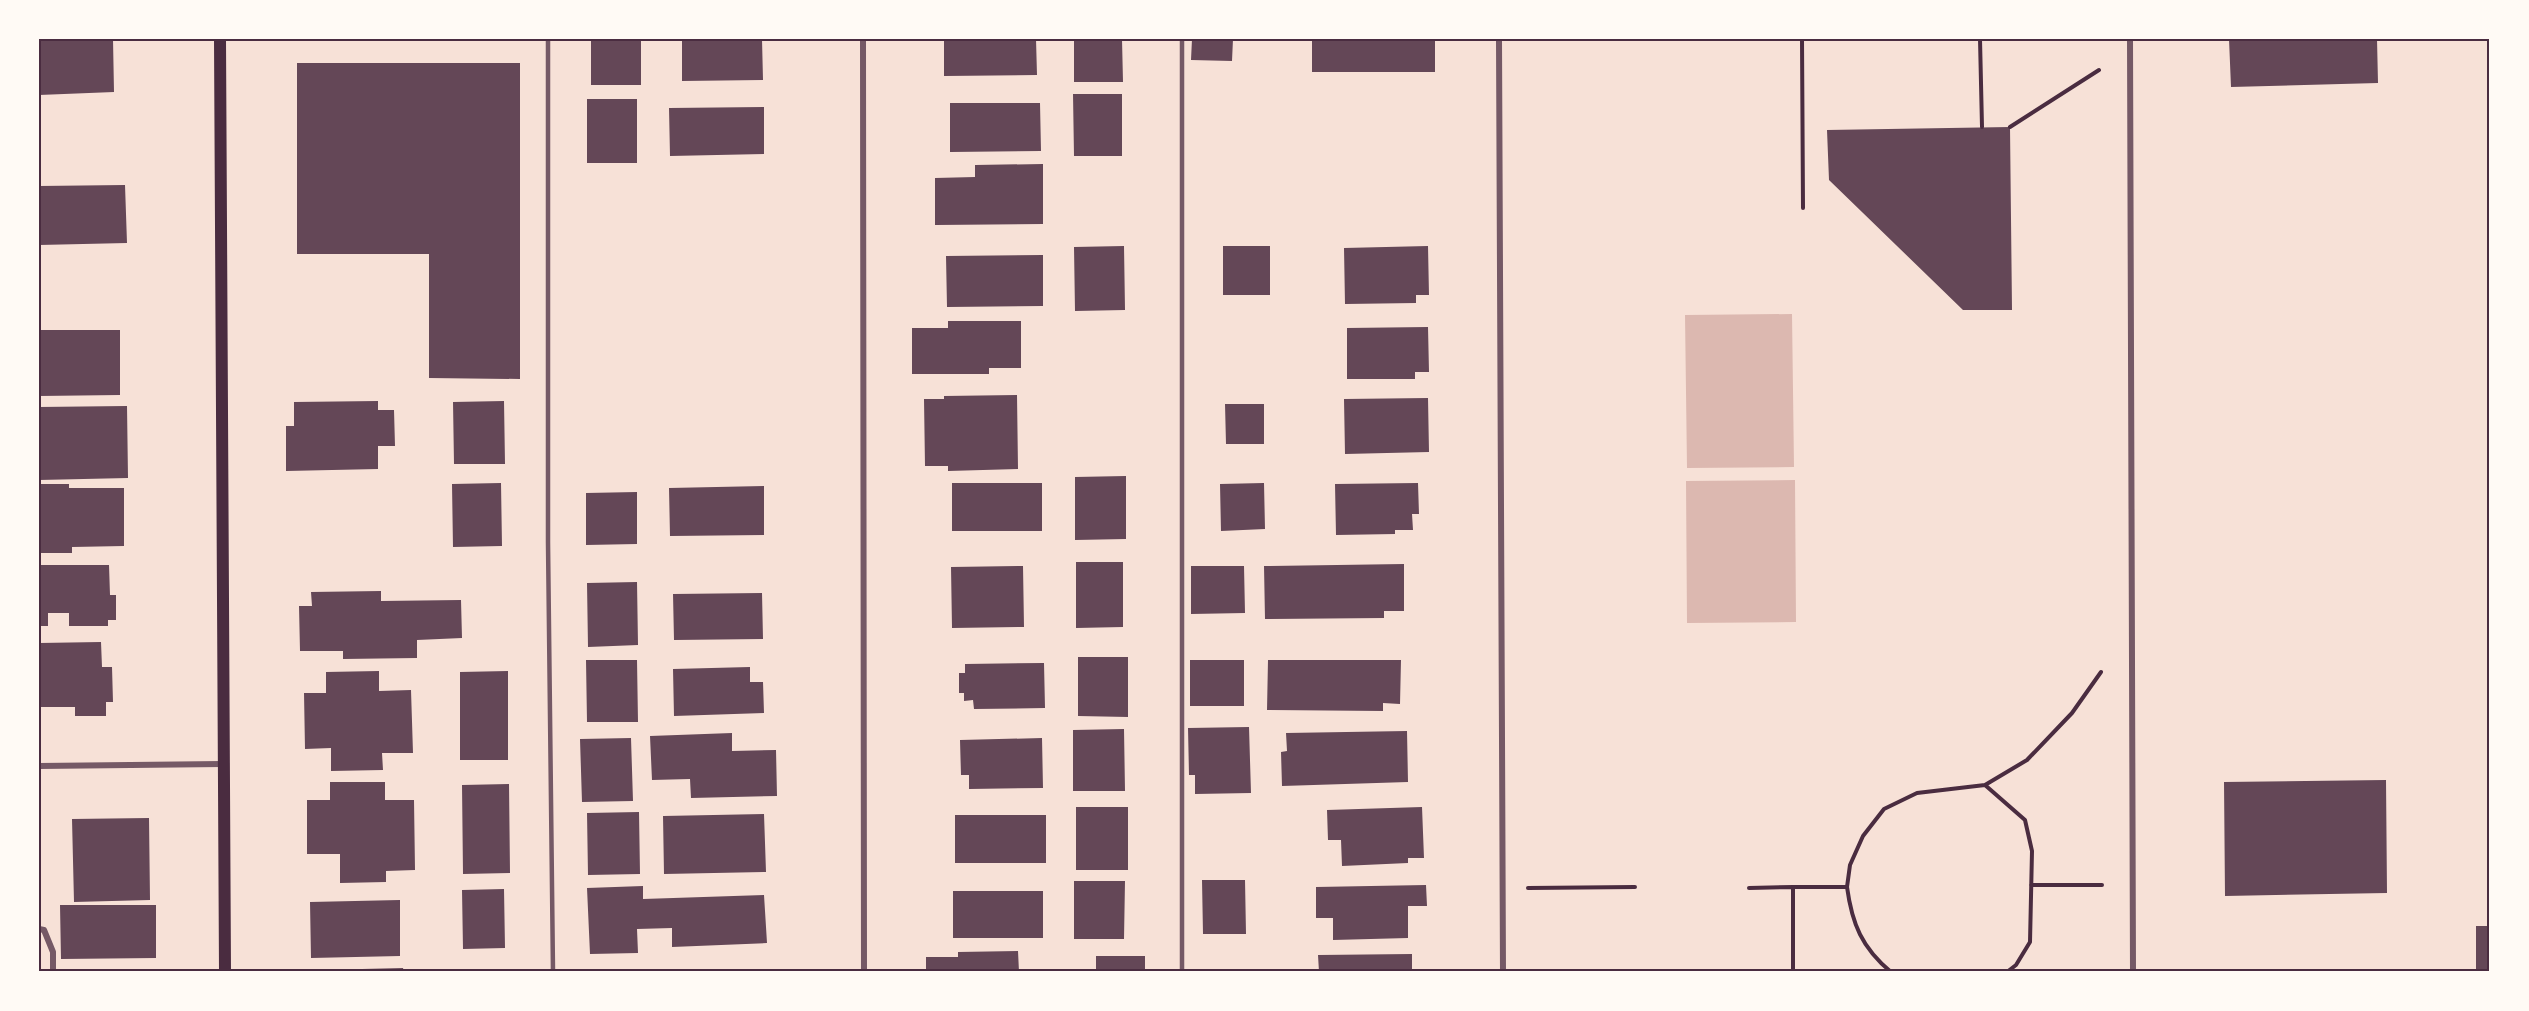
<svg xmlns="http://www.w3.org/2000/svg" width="2529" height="1011" viewBox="0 0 2529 1011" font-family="Quicksand,sans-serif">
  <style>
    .water { fill: #dcb8b0 }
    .building { fill: #644757 }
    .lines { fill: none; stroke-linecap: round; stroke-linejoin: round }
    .path { stroke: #4a2c40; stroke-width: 4 }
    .service { stroke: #755966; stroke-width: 4.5 }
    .minor { stroke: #755966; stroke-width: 6 }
    .secondary { stroke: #4a2c40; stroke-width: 12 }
    .neatline { fill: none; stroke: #4a2c40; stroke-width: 2 }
  </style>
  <rect width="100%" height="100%" fill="#f7e1d7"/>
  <path class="water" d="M1792 314 1794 467 1687 468 1685 315Z
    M1795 480 1796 622 1687 623 1686 481Z"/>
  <path class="building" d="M39 39H113L114 92 39 95Z
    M591 39H641V85H591Z
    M682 39H762L763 80 682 81Z
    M944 39H1036L1037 75 944 76Z
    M1074 39H1122L1123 82H1074Z
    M1192 39H1233L1232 61 1191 60Z
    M1312 39H1435V72H1312Z
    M2229 39H2377L2378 83 2231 87Z
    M297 63H520V379L429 378V254H297Z
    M1073 94H1122V156H1074Z
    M587 99H637V163H587Z
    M950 103H1040L1041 151 950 152Z
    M764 107V154L670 156 669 108Z
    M2010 127 2012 310H1963L1829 180 1827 130Z
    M1043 164V224L935 225V178L975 177V165Z
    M125 185 127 243 39 245V186Z
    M1124 246 1125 310 1075 311 1074 247Z
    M1223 246H1270V295H1223Z
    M1428 246 1429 295H1416V303L1345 304 1344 248Z
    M1043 255V306L947 307 946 256Z
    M948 321H1021V368H989V374H912V328H948Z
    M1428 327 1429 372H1415V379H1347V328Z
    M39 330H120V395L39 396Z
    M1017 395 1018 469 948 471V466H925L924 399H944V396Z
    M1428 398 1429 452 1345 454 1344 399Z
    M378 401V410H394L395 446H378V469L286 471V426H294V402Z
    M504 401 505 464H454L453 402Z
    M1225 404H1264V444H1226Z
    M127 406 128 478 39 480V407Z
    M1126 476V539L1075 540V477Z
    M501 483 502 546 453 547 452 484Z
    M952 483H1042V531H952Z
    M1264 483 1265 529 1221 531 1220 484Z
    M1418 483 1419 514H1412L1413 530H1395V534L1336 535 1335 484Z
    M39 484H69V488H124V546L72 547V553H39Z
    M764 486V535L670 536 669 488Z
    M637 492V544L586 545V493Z
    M1076 562H1123V627L1076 628Z
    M1404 564V611H1384V618L1265 619 1264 566Z
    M39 565H109L110 595H116V620H108V626H69V613H48V626H39Z
    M1023 566 1024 627 952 628 951 567Z
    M1191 566H1244L1245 613 1191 614Z
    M637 582 638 645 588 647 587 583Z
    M381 591V601L461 600 462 638 417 640V658L343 659V651H300L299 606H312L311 592Z
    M762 593 763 639 674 640 673 594Z
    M101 642 102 667H112L113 702H106V716H75V707H39V643Z
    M1078 657H1128V717L1078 716Z
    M586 660H637L638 722H587Z
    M1190 660H1244V706H1190Z
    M1268 660H1401L1400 704 1383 703V711L1267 710Z
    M1044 663 1045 708 974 709 973 700 964 701V693H959V673H965V664Z
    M750 667V682H763L764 713 674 716 673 669Z
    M379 671V691L411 690 413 753H382L383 770 331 771V748L305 749 304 693H326V672Z
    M508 671V760H460V672Z
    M1249 727 1251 793 1195 794V775H1189L1188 728Z
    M1124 729 1125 791H1073V730Z
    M1407 731 1408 782 1282 786 1281 752 1287 751 1286 733Z
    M732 733V751L776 750 777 796 691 798 690 779 652 780 650 736Z
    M631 738 633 801 582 802 580 739Z
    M1042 738 1043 788 969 789V775H961L960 740Z
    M2386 780 2387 893 2225 896 2224 782Z
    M330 782H385V800H414L415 870 386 871V882L340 883V854H307V800H330Z
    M509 784 510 873 463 874 462 785Z
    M1076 807H1128V870H1076Z
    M1422 807 1424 858H1408V863L1342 866 1341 840H1328L1327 810Z
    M639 812 640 874 588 875 587 813Z
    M764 814 766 872 664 874 663 816Z
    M955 815H1046V863H955Z
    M149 818 150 900 74 902 72 819Z
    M1202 880H1245L1246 934H1203Z
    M1074 881H1125L1124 939H1074Z
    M1426 885 1427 906H1408V938L1333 940V918H1316V887Z
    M643 886V899L764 895 767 943 672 947V928L637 929 638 953 590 954 587 888Z
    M504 889 505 948 463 949 462 890Z
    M953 891H1043V938H953Z
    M400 900V956L311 958 310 902Z
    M60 905H156V958L61 959Z
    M2476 926H2490V972H2476Z
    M1018 951 1019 972H926V957H958V952Z
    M1412 954V972H1319L1318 955Z
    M1096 956H1145V972H1096Z
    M403 968 404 972H321V970Z"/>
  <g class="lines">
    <path class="path" d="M1802 39 1803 208
      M1980 39 1982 127
      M2010 127 2099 70
      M1985 785 2025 820 2032 851 2030 942 2016 965 2007 972
      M2031 885H2102
      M1847 887 1850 865 1863 836 1884 809 1917 793 1985 785 2027 760 2072 713 2101 672
      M1528 888 1635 887
      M1749 888 1793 887
      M1793 972V887H1847C1852 924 1862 948 1891 972"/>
    <path class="service" d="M548 39V542L553 972
      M1182 972V39"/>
    <path class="minor" d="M863 39 864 972
      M1499 39 1503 972
      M2130 39 2133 972
      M39 766 222 764
      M39 929 44 930 53 952V972"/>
    <path class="secondary" d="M220 39 225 972"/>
  </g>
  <rect width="2529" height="1011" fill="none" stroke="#fffaf5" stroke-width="81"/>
  <rect x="40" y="40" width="2448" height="930" class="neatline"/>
</svg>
